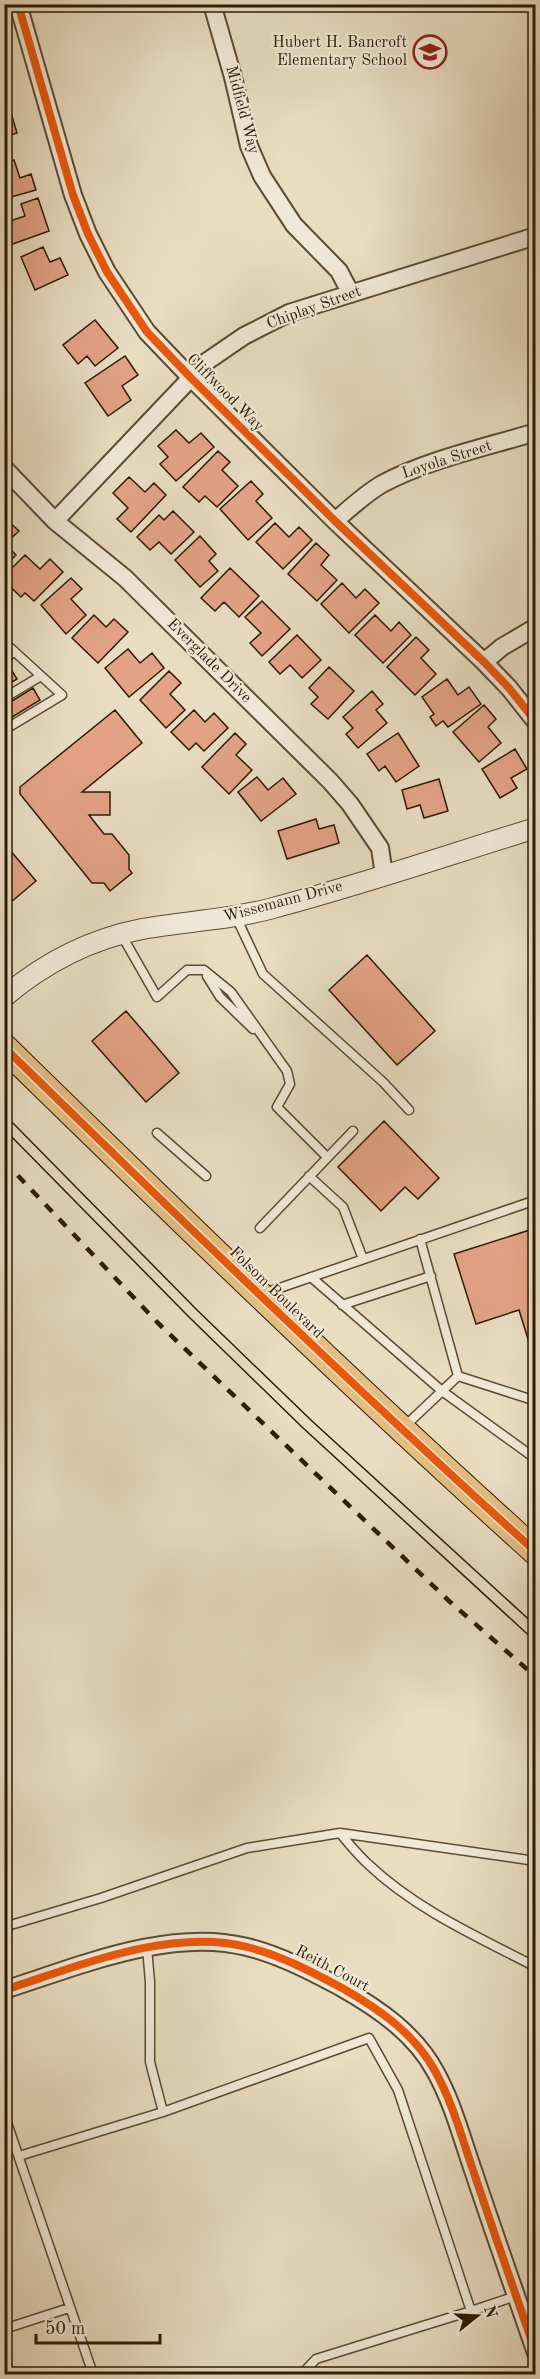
<svg xmlns="http://www.w3.org/2000/svg" width="540" height="2379" viewBox="0 0 540 2379" font-family="'Old Standard TT',serif">
  <style>
    .building { fill: #e3a286; stroke: #2d1b03; stroke-width: 1.5 }
    .lines { fill: none; stroke-linecap: round; stroke-linejoin: round }
    .service-casing { stroke: #5c4b32; stroke-width: 11 }
    .minor-casing { stroke: #5c4b32; stroke-width: 20 }
    .tertiary-casing { stroke: #5c4b32; stroke-width: 22 }
    .primary-casing { stroke: #2d1b03; stroke-width: 28 }
    .service { stroke: #f0e8d7; stroke-width: 8 }
    .minor { stroke: #f0e8d7; stroke-width: 16 }
    .tertiary { stroke: #f0e8d7; stroke-width: 20 }
    .primary { stroke: #e4be80; stroke-width: 26 }
    .tram { stroke: #2d1b03; stroke-width: 1.5 }
    .rail { stroke: #2d1b03; stroke-width: 4.5; stroke-dasharray: 10 10; stroke-linecap: butt }
    .cycleway-casing { stroke: #f0e8d7; stroke-width: 11 }
    .cycleway { stroke: #e8590c; stroke-width: 8 }
    .labels { text-anchor: middle; dominant-baseline: central; stroke-width: 4.5; stroke-linejoin: round; paint-order: stroke }
    .poi-label { font-size: 16px; fill: #2d1b03; stroke: #f0e8d7; text-anchor: end }
    .street-label { font-size: 16px; fill: #2d1b03; stroke: #f0e8d7 }
  </style>
  <rect width="100%" height="100%" fill="#e8dcc1"/>
  <filter id="stains"><feTurbulence type="fractalNoise" baseFrequency=".00333" numOctaves="4"/><feColorMatrix values="0 0 0 0 .2 0 0 0 0 .09 0 0 0 0 .02 0 0 0 .5 -.17"/></filter>
  <radialGradient id="worn" r=".72"><stop offset=".6" stop-color="#630" stop-opacity="0"/><stop offset="1" stop-color="#630" stop-opacity=".3"/></radialGradient>
  <path class="building" d="M4 86 9 102 4 103Z
    M11 113 17 133 7 136 11 150 4 152V115Z
    M14 160 20 178 31 174 36 190 4 199V163Z
    M38 198 49 231 10 245 4 223 25 216 21 204Z
    M43 247 50 262 60 258 68 275 35 290 21 257Z
    M95 320 118 348 95 366 87 356 78 364 63 345Z
    M125 356 138 375 122 386 131 400 108 416 85 383Z
    M176 430 189 443 201 433 214 447 176 481 160 464 168 457 158 446Z
    M218 451 230 462 222 470 238 486 217 507 205 496 199 502 183 487Z
    M129 477 145 492 154 483 166 495 131 532 117 519 128 508 113 493Z
    M251 481 263 494 256 501 272 518 248 540 220 509Z
    M173 511 194 532 171 554 159 542 150 550 137 537 159 515 164 520Z
    M4 517 19 531 5 544 16 555 4 567Z
    M275 523 289 537 299 527 312 540 283 569 256 542Z
    M200 536 216 554 209 561 218 571 200 587 175 560Z
    M316 543 329 555 321 565 337 580 317 601 288 574Z
    M25 555 40 569 50 559 63 572 34 601 25 593 21 597 4 581V576Z
    M230 568 259 596 239 617 224 602 215 611 201 598Z
    M71 578 82 589 71 599 86 615 66 634 41 605Z
    M342 583 356 598 365 589 379 603 349 633 321 604Z
    M262 601 290 629 262 656 250 643 261 633 245 617Z
    M94 615 106 627 114 619 128 632 98 663 72 638Z
    M375 615 391 631 399 622 411 635 383 663 355 635Z
    M297 635 321 660 302 678 290 665 280 674 269 662Z
    M416 637 429 650 421 658 436 674 415 695 387 667Z
    M128 649 140 663 152 653 164 668 129 697 105 668Z
    M9 666 17 679 4 687V668Z
    M329 667 354 691 328 719 311 704 318 697 309 688Z
    M169 671 181 683 170 694 185 710 166 728 140 700Z
    M447 679 458 695 469 687 481 704 448 727 443 721 436 726 430 717 434 714 422 697Z
    M33 688 40 700 4 722V706Z
    M372 691 383 704 376 710 387 723 358 748 346 734 353 728 343 717Z
    M484 705 496 719 488 727 501 743 479 762 453 732Z
    M115 710 142 743 82 792H110V815H89L104 834H112L129 855V869L132 873 110 891 104 883H92L20 794V787Z
    M194 710 205 722 214 713 228 728 204 751 196 743 189 750 171 732Z
    M235 733 246 744 236 755 252 770 229 794 202 767Z
    M398 733 419 766 396 782 385 766 379 771 367 754Z
    M515 749 527 769 511 778 517 788 500 798 482 769Z
    M257 777 268 790 283 778 296 794 261 821 238 792Z
    M439 779 448 811 424 818 420 805 407 809 402 790Z
    M316 819 319 829 334 825 339 843 287 859 278 831Z
    M4 843 36 881 4 908Z
    M367 955 435 1031 397 1065 329 990Z
    M126 1011 179 1073 146 1102 92 1041Z
    M384 1121 439 1178 418 1199 405 1187 381 1211 338 1167Z
    M536 1228V1365L519 1310 476 1324 454 1254Z"/>
  <g class="lines">
    <g class="service-casing">
      <path id="service" d="M4 642 62 695 4 730
        M4 658 15 652
        M4 698 41 676
        M236 917 263 974 383 1082 409 1110
        M121 934 157 997 187 970H204L231 992 287 1071 290 1084 277 1107 327 1157
        M207 976 220 997 253 1029
        M157 1133 206 1176
        M309 1176 343 1207 363 1259
        M260 1228 353 1131
        M420 1239 458 1376 536 1401
        M311 1277 442 1391 536 1459
        M265 1293 536 1200
        M342 1305 431 1276
        M404 1427 458 1376
        M340 1833C349 1844 358 1855 368 1864 415 1909 478 1937 536 1967
        M4 1927 101 1898 247 1848 340 1833 536 1861
        M147 1948 150 1982V2062L163 2112
        M4 2114 93 2374
        M19 2156 163 2112 369 2038 398 2090 471 2311 516 2296
        M4 2329 69 2308
        M78 2374 91 2371
        M302 2374 316 2359 471 2311"/>
    </g>
    <g class="minor-casing">
      <path id="minor" d="M18 4 73 195 88 234 107 272 147 332 191 378 335 521 484 662 509 688 536 722
        M212 4 233 77 249 146 262 176 294 225 339 271 351 294
        M4 468 55 521 125 578 330 781 350 804 380 848 384 875
        M55 521 206 362 244 336 289 313 536 236
        M335 521C350 508 365 494 382 484 426 460 487 447 536 432
        M484 662 502 647 536 627
        M4 1990C77 1967 170 1927 247 1947 280 1955 312 1972 342 1988 379 2009 415 2034 435 2071 453 2103 462 2139 474 2173 494 2233 515 2293 536 2353"/>
    </g>
    <g class="tertiary-casing">
      <path id="tertiary" d="M4 997C44 963 91 939 142 929 186 921 230 920 273 908 361 885 448 855 536 828"/>
    </g>
    <g class="primary-casing">
      <path id="primary" d="M4 1047C179 1218 354 1388 536 1552"/>
    </g>
    <use href="#service" class="service"/>
    <use href="#minor" class="minor"/>
    <use href="#tertiary" class="tertiary"/>
    <use href="#primary" class="primary"/>
    <path class="tram" d="M4 1114 197 1310 312 1421 536 1626
      M4 1129 189 1317 302 1427 536 1642"/>
    <path class="rail" d="M4 1161 159 1324 449 1601 536 1677"/>
    <g class="cycleway-casing">
      <path id="cycleway" d="M18 4 73 195 88 234 107 272 147 332 191 378 335 521 484 662 509 688 536 722
        M4 1047C179 1218 354 1388 536 1552
        M4 1990C77 1967 170 1927 247 1947 280 1955 312 1972 342 1988 379 2009 415 2034 435 2071 453 2103 462 2139 474 2173 494 2233 515 2293 536 2353"/>
    </g>
    <use href="#cycleway" class="cycleway"/>
  </g>
  <defs>
    <g id="school-ring" transform="scale(1.725)"><circle r="9.5" fill="#f0e8d7" stroke="#8f2418" stroke-width="1.5"/><path d="M0-5L7-2L0 1L-7-2ZM-4 1L0 2.5L4 1V4Q0 6-4 4Z" fill="#8f2418"/></g>
  </defs>
  <g fill-rule="evenodd">
    <use href="#school-ring" x="430" y="52"/>
  </g>
  <g class="labels">
    <g class="poi-label">
      <text x="407" y="43">Hubert H. Bancroft<tspan x="407" dy="18">Elementary School</tspan></text>
    </g>
    <g class="street-label">
      <text transform="translate(242 110) rotate(75)">Midfield Way</text>
      <text transform="translate(314 308) rotate(-20)">Chiplay Street</text>
      <text transform="translate(225 393) rotate(45)">Cliffwood Way</text>
      <text transform="translate(447 460) rotate(-18)">Loyola Street</text>
      <text transform="translate(209 661) rotate(45)">Everglade Drive</text>
      <text transform="translate(283 902) rotate(-15)">Wissemann Drive</text>
      <text transform="translate(276 1293) rotate(44)">Folsom Boulevard</text>
      <text transform="translate(332 1969) rotate(28)">Reith Court</text>
    </g>
  </g>
  <rect width="540" height="2379" fill="none" stroke="#e8dcc1" stroke-width="24"/>
  <rect x="6" y="6" width="528" height="2367" fill="none" stroke="#2d1b03" stroke-width="3"/>
  <rect x="12" y="12" width="516" height="2355" fill="none" stroke="#2d1b03" stroke-width="1.5"/>
  <g transform="translate(477 2316) rotate(72)" stroke="#f0e8d7" stroke-width="4.5" paint-order="stroke">
  <path d="M0-4.5L10 22L0 15L-10 22Z" fill="#2d1b03"/>
  <text y="-9" font-size="16" font-weight="bold" text-anchor="middle" fill="#2d1b03">N</text>
  </g>
  <path d="M36 2334v9h124v-9" fill="none" stroke="#2d1b03" stroke-width="3"/>
  <text x="45" y="2334" font-size="18" fill="#2d1b03" stroke="#f0e8d7" stroke-width="4.5" paint-order="stroke">50 m</text>
  <rect width="100%" height="100%" filter="url(#stains)"/>
  <rect width="100%" height="100%" fill="url(#worn)"/>
</svg>
